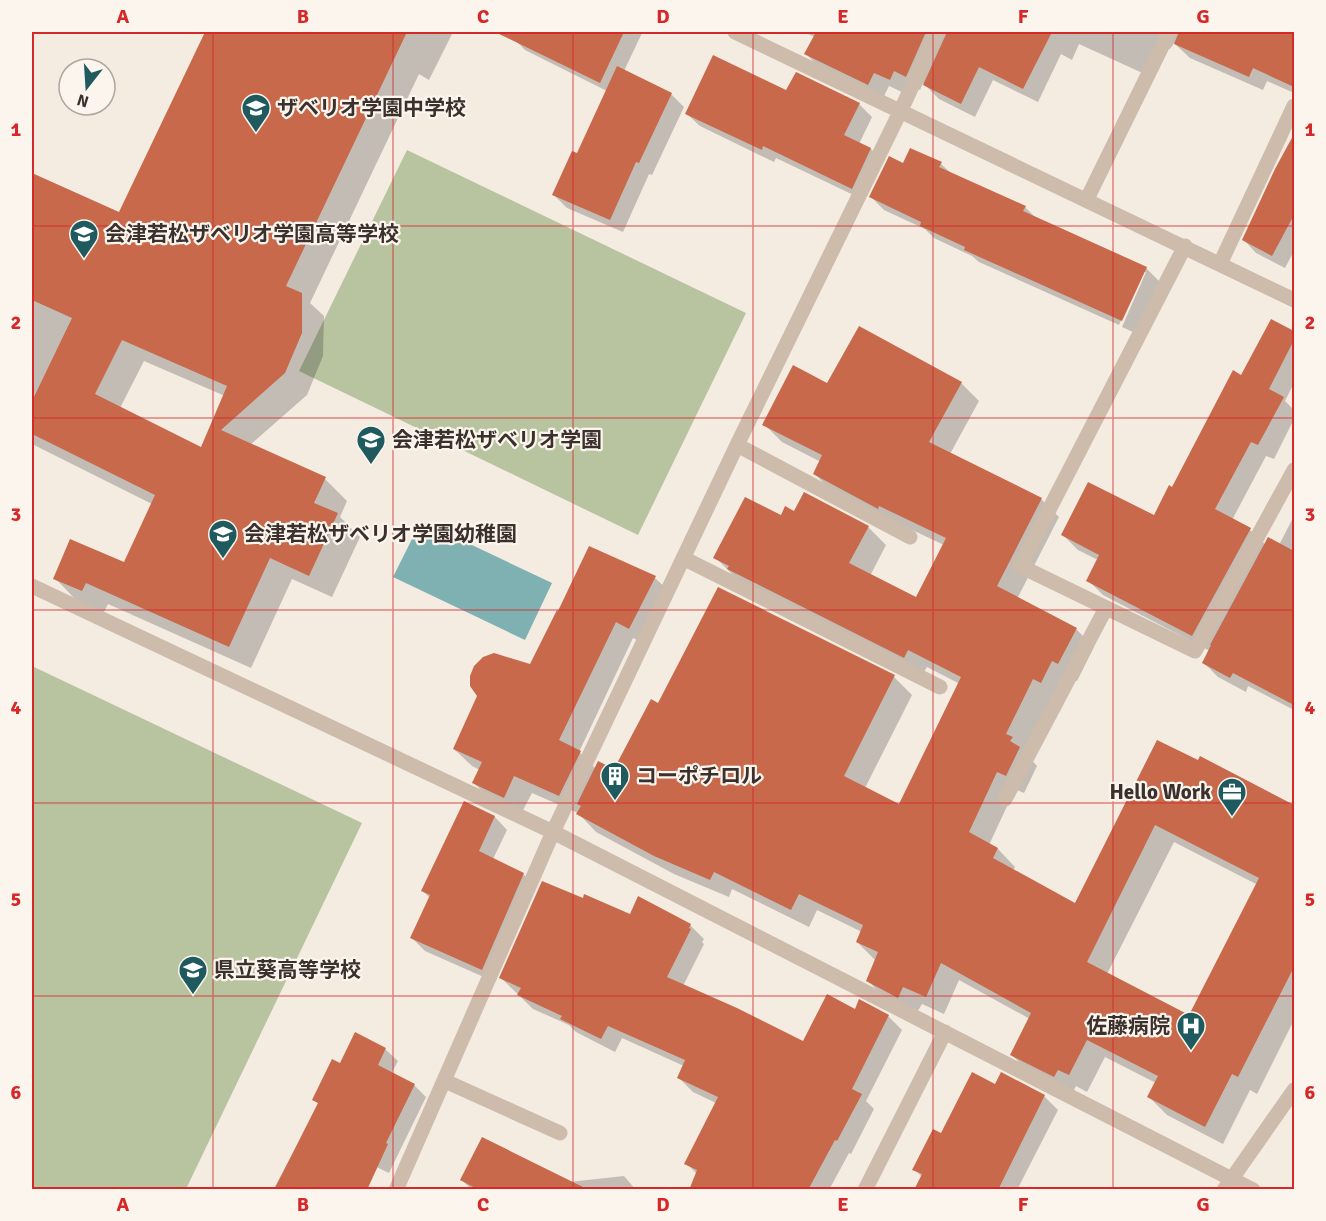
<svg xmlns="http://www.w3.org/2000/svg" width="1326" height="1221" viewBox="0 0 1326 1221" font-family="Signika,'Noto Sans JP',sans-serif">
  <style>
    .green { fill: #b8c4a0 }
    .water { fill: #7fb0b2 }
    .shadow { fill: #0003; fill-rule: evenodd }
    .building { fill: #c8694b; fill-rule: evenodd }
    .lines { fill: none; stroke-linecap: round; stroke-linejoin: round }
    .minor { stroke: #cdbbac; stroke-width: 15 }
    .grid { fill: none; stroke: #d62828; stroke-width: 1.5; stroke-opacity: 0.55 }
    .labels { text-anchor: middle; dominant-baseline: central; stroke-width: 4.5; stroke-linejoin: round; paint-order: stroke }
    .poi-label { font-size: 21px; font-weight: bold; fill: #3b302b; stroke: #fbf5ee; text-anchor: start }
    .neatline { fill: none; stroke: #d62828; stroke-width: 2 }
    .grid-label { font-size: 20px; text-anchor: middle; font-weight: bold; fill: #d62828 }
  </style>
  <rect width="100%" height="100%" fill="#f4ebe1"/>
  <path class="green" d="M407 150 746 313 638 535 299 371Z
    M32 666 362 823 186 1189H32Z"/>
  <path class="water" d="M421 521 552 583 525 640 393 577Z"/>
  <path class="shadow" d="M207 32H453L429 80 419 74 310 303 324 316 323 356 307 395 250 445 325 479 347 501 340 517 360 537 332 597 292 579 251 668 108 604 104 612 77 601 55 578 125 564 152 504 32 444V175L120 214ZM144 361 225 396 202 449 120 408Z
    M515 32H640L642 33 624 71 671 94 684 107 652 175 649 174 623 232 567 208 554 195 577 155 607 91 525 50 512 37Z
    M803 32H1294V93L1267 81 1263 90 1190 58 1174 43 1170 49 1163 46 1149 76 1079 44 1072 60 1061 54 1038 102 993 80 975 117 939 99 923 83 920 90 909 84 904 93 889 86 883 98 820 68 806 54 815 37Z
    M787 92 859 104 872 117 859 144 871 149 883 162 864 200 776 158 774 162 700 126 687 114Z
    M941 164 952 174 1025 207 1037 219 1146 268 1159 281 1135 333 1122 327 1146 272H1143L1119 325 979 262 972 256 934 238 925 229 884 210 871 197 904 165Z
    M1275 173 1294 184V251L1285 268 1256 253 1244 240Z
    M1272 321 1294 333V383L1285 401 1294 410V419L1274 459 1266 456 1232 520 1250 530 1266 545H1279L1294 516V710L1248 686 1246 692 1218 677 1204 663 1210 651 1103 595 1088 580 1098 560 1078 550 1063 535 1154 517 1242 377Z
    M961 383 979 401 950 454 1041 499 1059 517 1017 599 1076 629 1094 647 1077 681 1070 678 1029 757 1037 766 1024 793 1015 789 989 845 998 849 1015 867 1013 871 1075 905 1201 758 1294 806V1020L1257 1094 1250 1090 1223 1144 1167 1115 1149 1097 1156 1083 1105 1057 1087 1092 1076 1086 1072 1094 1029 1072 1011 1054 1030 1019 959 980 944 1014 922 1004 916 1014 886 999 868 981 875 960 857 942 862 932 817 910 809 927 732 889 729 897 674 874 596 832 578 813 532 793 521 814 491 800 474 783 480 770 472 766 454 749 530 666 559 613 590 548 655 578 673 595 647 645 633 638 579 752 596 769 614 771 659 705 719 589 894 677 912 695 865 788 900 806 960 684 927 667 922 675 733 575 715 557 782 517 795 513 868 527 886 545 870 576 916 599 944 545 832 492 815 474 821 462 782 442 764 424 828 385ZM1174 842 1258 885 1190 1017 1107 974Z
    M465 803 495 817 507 830 493 859 523 874 536 887 495 982 425 951 412 938 430 898 423 891Z
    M630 915 690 925 704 939 702 942 704 944 683 986 804 1043 856 1011 860 1001 888 1016 902 1030 866 1101 874 1109 851 1154 849 1153 829 1190H691L697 1174 686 1163 716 1103 693 1092 679 1078 684 1066 622 1038 615 1052 576 1032 569 1025 533 1009 501 978Z
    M385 1049 398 1061 391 1074 414 1085 426 1097 389 1173 358 1158 351 1190H273L319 1105 314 1099 341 1065Z
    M995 1086 1044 1096 1058 1110 1017 1190H916L922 1177 914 1169 942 1135Z
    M624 1176 636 1190H472L462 1180 569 1182Z"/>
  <path class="building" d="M205 32H407L286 286 302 293V333L285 373 221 430 326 477 314 503 338 513 309 576 270 558 229 647 86 583 82 591 53 579 70 539 124 562 155 495 32 434V401L72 318 32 300V173L119 212ZM122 340 227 386 201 447 95 394Z
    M495 32H624L600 83Z
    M816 32H926L906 77 894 71 890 80 874 73 868 85 804 54Z
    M947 32H1052L1023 89 979 67 961 104 923 85Z
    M1179 32H1294V87L1253 68 1249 77 1174 44Z
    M713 55 786 90 796 72 860 103 844 135 871 148 852 189 763 146 762 150 685 114Z
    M617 66 672 93 639 163 636 162 610 220 552 195 572 151 577 153Z
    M1294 134V215L1272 256 1242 240 1275 169Z
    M910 148 942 162 939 167 1026 206 1023 211 1147 267 1122 321 964 250 965 247 920 226 921 222 869 197 889 156 903 163Z
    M1271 319 1294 331V340L1269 389 1284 397 1258 445 1251 442 1215 509 1251 528 1192 636 1086 581 1099 555 1061 535 1088 482 1154 515 1169 485 1172 487 1233 370 1241 375Z
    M859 326 962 382 929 442 1042 498 997 586 1077 628 1058 664 1052 661 1041 683 1033 679 1006 734 1013 737 1010 741 1020 747 1006 776 997 772 969 832 998 848 993 858 1075 903 1157 740 1198 760 1200 756 1294 805V967L1238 1077 1232 1074 1205 1127 1147 1097 1158 1076 1087 1040 1069 1075 1058 1070 1054 1077 1010 1055 1031 1013 941 963 926 997 903 987 898 998 866 981 878 952 856 942 863 925 799 894 791 910 714 872 710 880 654 856 576 814 581 806 577 804 598 761 614 769 651 699 658 703 718 587 895 675 844 776 899 804 961 677 908 650 904 658 727 569 729 566 713 558 745 497 781 515 785 506 794 511 804 492 869 526 849 563 916 597 946 538 879 506 878 509 813 474 822 455 762 425 793 365 827 383ZM1155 825 1259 878 1189 1015 1087 962Z
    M1268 537 1294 551V705L1233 673 1230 678 1202 663 1211 645H1210Z
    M589 546 656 576 629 629 616 622 559 740 581 751 559 796 514 776 504 798 472 783 482 762 453 749 477 696 470 686V676L474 666 483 657 494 653 530 664 557 610 558 611Z
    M464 801 495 816 479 851 524 873 482 970 410 938 430 895 421 891Z
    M542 881 583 898 584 894 630 914 638 896 691 924 689 928 691 929 667 977 737 1008 803 1041 827 994 855 1009 859 999 889 1015 852 1089 862 1094 837 1141 835 1140 808 1190H689L697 1170 684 1164 718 1097 677 1078 685 1060 608 1026 601 1039 560 1019 562 1016 517 995 521 988 499 978Z
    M355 1032 386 1048 378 1065 415 1084 386 1143 388 1144 367 1190H274L318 1103 312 1100 332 1059 340 1063Z
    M972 1072 995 1084 1001 1072 1045 1095 998 1190H914L922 1174 912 1170 933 1129 941 1133Z
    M482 1137 589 1190H479L460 1180Z"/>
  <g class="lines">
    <path class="minor" d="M735 32 1294 300
      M1087 199 1169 32
      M1185 246 1020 566 1195 651 1294 470
      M1220 264 1294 106
      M737 445 910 537
      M683 558 940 687
      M32 586 553 832 1253 1190
      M1005 799 1106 608
      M445 1081 560 1133
      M396 1190 553 832 737 445 901 110 937 32
      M865 1190 945 1032
      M1224 1190 1294 1090"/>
  </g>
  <path class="grid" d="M213 32V1190M393 32V1190M573 32V1190M753 32V1190M933 32V1190M1113 32V1190M32 226H1294M32 418H1294M32 610H1294M32 803H1294M32 996H1294"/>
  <defs>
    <g id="school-pin" transform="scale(1.5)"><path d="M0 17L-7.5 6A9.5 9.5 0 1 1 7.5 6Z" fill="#1f5a5e" stroke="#fbf5ee"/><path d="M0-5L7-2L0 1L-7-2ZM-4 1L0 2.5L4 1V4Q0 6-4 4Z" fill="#fff"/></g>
    <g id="building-pin" transform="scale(1.5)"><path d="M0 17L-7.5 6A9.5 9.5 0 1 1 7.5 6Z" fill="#1f5a5e" stroke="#fbf5ee"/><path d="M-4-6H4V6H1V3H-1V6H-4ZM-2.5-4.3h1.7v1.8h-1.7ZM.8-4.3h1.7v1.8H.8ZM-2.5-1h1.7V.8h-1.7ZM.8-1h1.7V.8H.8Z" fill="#fff"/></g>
    <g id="office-pin" transform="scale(1.5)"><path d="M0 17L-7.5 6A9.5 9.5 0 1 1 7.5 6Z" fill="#1f5a5e" stroke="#fbf5ee"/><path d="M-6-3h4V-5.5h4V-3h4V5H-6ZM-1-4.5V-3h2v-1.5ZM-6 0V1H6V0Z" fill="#fff"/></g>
    <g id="hospital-pin" transform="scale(1.5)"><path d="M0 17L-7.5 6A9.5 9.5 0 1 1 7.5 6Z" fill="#1f5a5e" stroke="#fbf5ee"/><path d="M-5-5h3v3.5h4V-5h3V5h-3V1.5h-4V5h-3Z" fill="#fff"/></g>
  </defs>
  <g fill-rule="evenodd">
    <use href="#school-pin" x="256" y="108"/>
    <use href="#school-pin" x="84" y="234"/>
    <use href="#school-pin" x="371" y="440"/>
    <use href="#school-pin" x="223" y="534"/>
    <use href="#building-pin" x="615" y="776"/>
    <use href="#office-pin" x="1232" y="792"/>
    <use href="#school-pin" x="193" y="970"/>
    <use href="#hospital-pin" x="1191" y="1026"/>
  </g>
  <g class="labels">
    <g class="poi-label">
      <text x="277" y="108">ザベリオ学園中学校</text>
      <text x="105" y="234">会津若松ザベリオ学園高等学校</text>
      <text x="392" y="440">会津若松ザベリオ学園</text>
      <text x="244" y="534">会津若松ザベリオ学園幼稚園</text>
      <text x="636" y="776">コーポチロル</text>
      <text x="1211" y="792" text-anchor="end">Hello Work</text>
      <text x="214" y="970">県立葵高等学校</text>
      <text x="1170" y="1026" text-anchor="end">佐藤病院</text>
    </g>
  </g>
  <rect width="1326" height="1221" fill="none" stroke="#fbf5ee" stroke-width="66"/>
  <g transform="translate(87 87) rotate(197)"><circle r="28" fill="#fbf5ee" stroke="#aea6a0" stroke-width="1.5"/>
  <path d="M0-4.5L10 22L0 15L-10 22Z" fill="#1f5a5e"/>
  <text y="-9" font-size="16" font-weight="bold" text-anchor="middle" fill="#3b302b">N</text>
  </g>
  <rect x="33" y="33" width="1260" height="1155" class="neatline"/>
  <g class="grid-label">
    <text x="123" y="23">A</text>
    <text x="303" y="23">B</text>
    <text x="483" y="23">C</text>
    <text x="663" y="23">D</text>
    <text x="843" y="23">E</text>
    <text x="1023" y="23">F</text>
    <text x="1203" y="23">G</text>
    <text x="16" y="136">1</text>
    <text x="1310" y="136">1</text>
    <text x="16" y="329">2</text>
    <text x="1310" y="329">2</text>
    <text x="16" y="521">3</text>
    <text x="1310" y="521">3</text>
    <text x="16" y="714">4</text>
    <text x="1310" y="714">4</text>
    <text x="16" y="906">5</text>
    <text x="1310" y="906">5</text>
    <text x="16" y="1099">6</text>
    <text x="1310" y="1099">6</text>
    <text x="123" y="1211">A</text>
    <text x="303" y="1211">B</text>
    <text x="483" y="1211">C</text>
    <text x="663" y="1211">D</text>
    <text x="843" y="1211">E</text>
    <text x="1023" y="1211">F</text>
    <text x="1203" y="1211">G</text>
  </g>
</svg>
